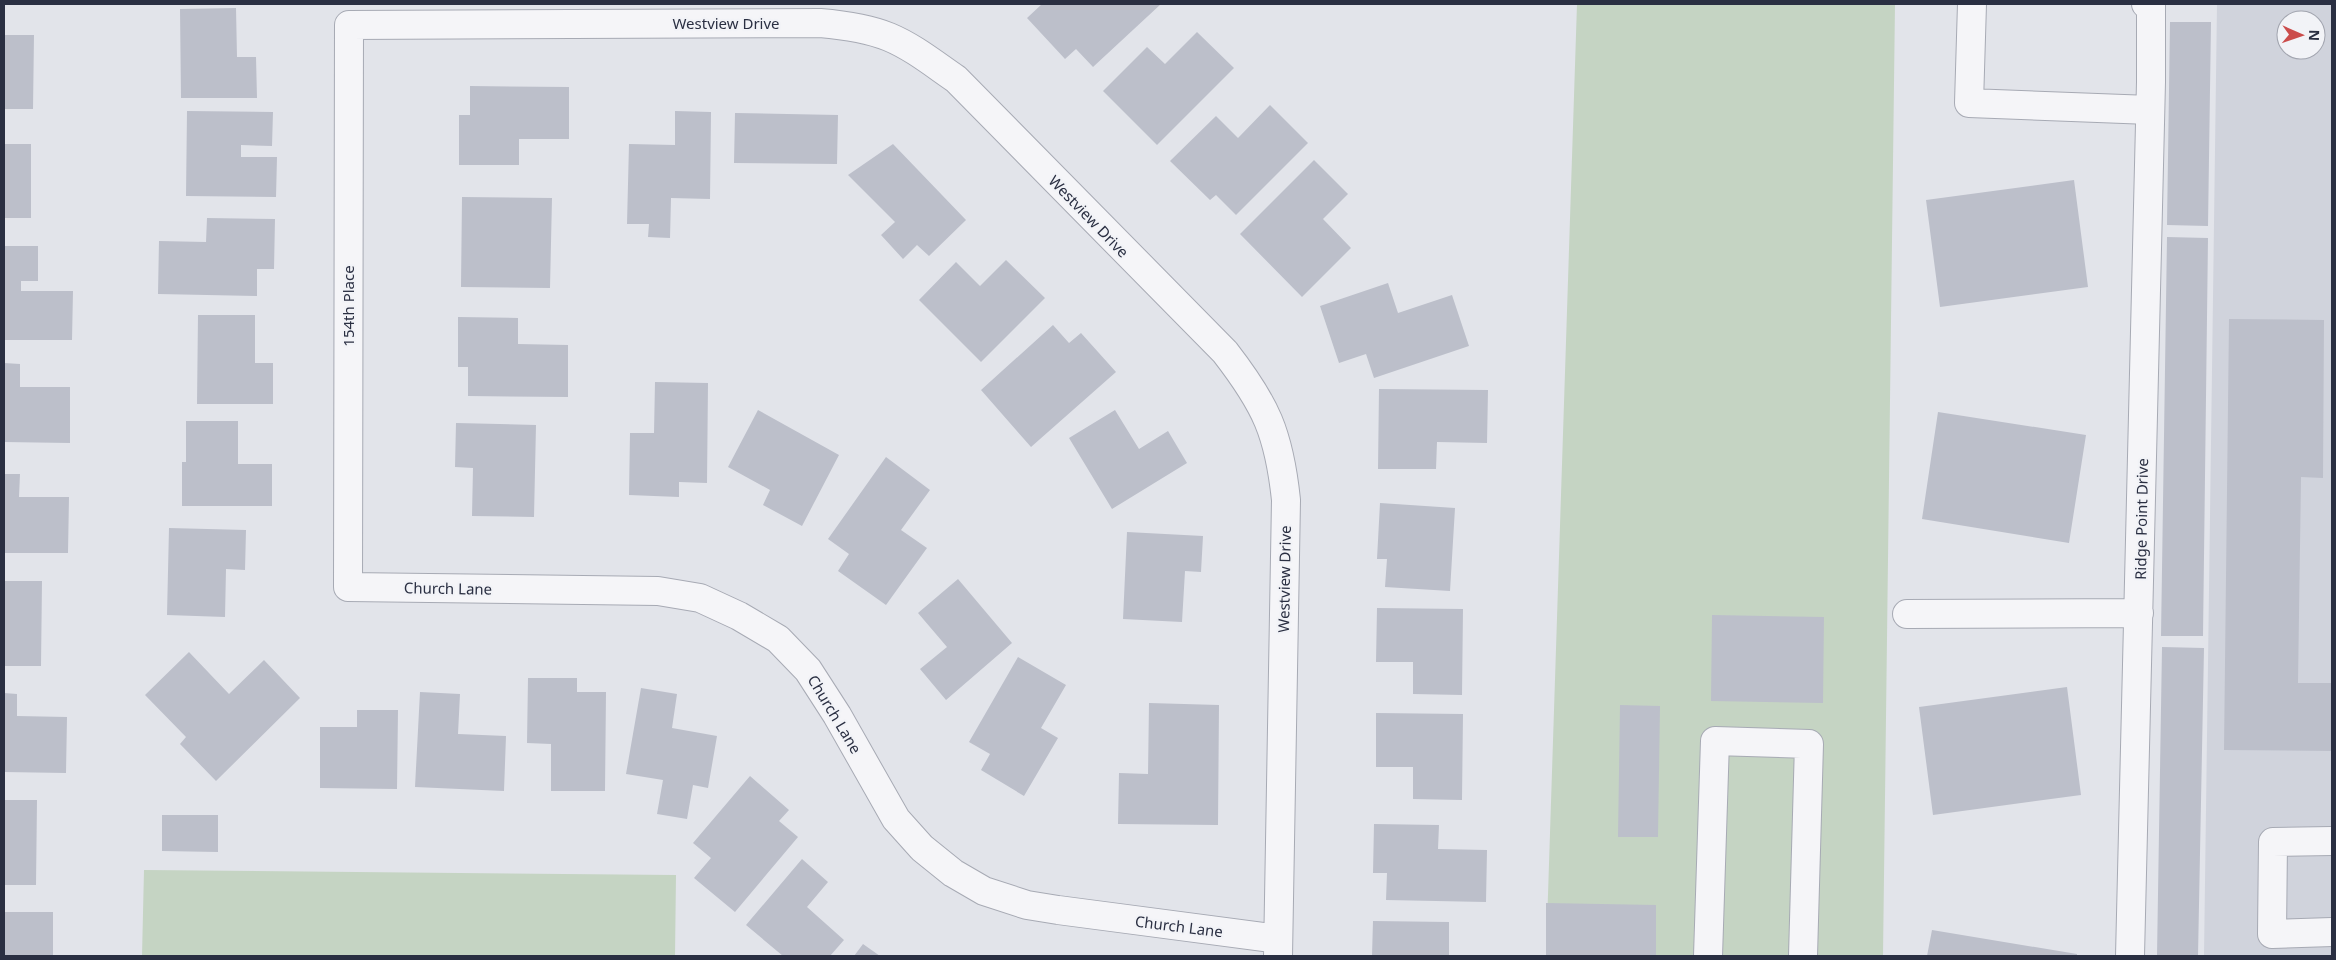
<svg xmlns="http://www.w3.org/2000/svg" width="2336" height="960" viewBox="0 0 2336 960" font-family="'Noto Sans',sans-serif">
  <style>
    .built { fill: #d0d3dc; fill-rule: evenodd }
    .green { fill: #c5d4c3 }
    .building { fill: #bcbfca }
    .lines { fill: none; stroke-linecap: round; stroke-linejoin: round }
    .minor-casing { stroke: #a7aab4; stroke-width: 30 }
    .minor { stroke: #f5f5f8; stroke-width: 28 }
    .labels { text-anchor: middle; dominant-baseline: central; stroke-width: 4.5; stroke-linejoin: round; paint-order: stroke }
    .street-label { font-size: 15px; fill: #2a2f42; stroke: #f2f3f7 }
  </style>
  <rect width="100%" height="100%" fill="#e2e4ea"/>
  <path class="built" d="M2217 4H2332V956H2204ZM2286 20H2316V50H2286Z"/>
  <path class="green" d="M1577 4H1895L1883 956H1546Z
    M144 870 676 875 675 956H142Z"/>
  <path class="building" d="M1042 4H1161L1093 67 1076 49 1065 59 1027 18Z
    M236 8 237 57H256L257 98H181L180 9Z
    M2170 22H2211L2208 226 2167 225Z
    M1197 32 1234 68 1157 145 1103 91 1147 47 1165 64Z
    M4 35H34L33 109H4Z
    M470 86 569 87V139H519V165H459V115H470Z
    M1270 105 1308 143 1236 215 1216 195 1210 200 1170 161 1216 116 1238 138Z
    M187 111 273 112 272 146 241 145V157H277L276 197 186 196Z
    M675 111 711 112 710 199 671 198 670 238 648 237 649 224H627L629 144 675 145Z
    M735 113 838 115 837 164 734 163Z
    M4 144H31V218H4Z
    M893 144 966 220 929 256 917 245 903 259 881 235 895 222 848 175Z
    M1314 160 1348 194 1323 219 1351 248 1302 297 1240 234Z
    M2074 180 2088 287 1940 307 1926 200Z
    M462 197 552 198 550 288 461 287Z
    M207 218 275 219 274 269H257V296L158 294 159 241 206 242Z
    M2167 237 2208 238 2203 636H2161Z
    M4 246H38V281H21V291H73L72 340H4Z
    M1006 260 1045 298 981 362 919 300 956 262 980 286Z
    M1388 283 1398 313 1452 295 1469 346 1374 378 1366 354 1339 363 1320 306Z
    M198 315H255V363H273V404H197Z
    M458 317 518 318V344L568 345V397L468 396V367H458Z
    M2229 319 2324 320 2323 478 2301 477 2298 683H2332V751L2224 750Z
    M1053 325 1069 343 1081 333 1116 372 1031 447 981 390Z
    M4 363 20 364V387H70V443L4 442Z
    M655 382 708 383 707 483 679 482V497L629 495 630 433H654Z
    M1379 389 1488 390 1487 443 1437 442 1436 469H1378Z
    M758 410 839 455 802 526 763 505 770 490 728 467Z
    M1115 410 1139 449 1168 431 1187 463 1112 509 1069 438Z
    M1938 412 2086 435 2069 543 1922 519Z
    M186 421H238V464H272V506H182V462H186Z
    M456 423 536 425 534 517 472 516 473 468 455 467Z
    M886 457 930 490 901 530 927 548 886 605 838 571 849 554 828 539Z
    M4 474H20L19 497H69L68 553H4Z
    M1380 503 1455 508 1450 591 1385 587 1387 559H1377Z
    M169 528 246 530 245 570 226 569 225 617 167 615Z
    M1127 532 1203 536 1201 572 1185 571 1182 622 1123 619Z
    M958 579 1012 643 946 700 920 669 947 647 918 613Z
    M4 581H42L41 666H4Z
    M1377 608 1463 609 1462 695 1413 694V662H1376Z
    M1712 615 1824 617 1823 703 1711 701Z
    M2162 647 2204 648 2198 956H2157Z
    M189 652 229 694 264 660 300 698 216 781 180 744 186 737 145 695Z
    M1018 657 1066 685 1041 728 1058 738 1024 796 981 770 990 754 969 742Z
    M528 678H577V692H606L605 791H551V744L527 743Z
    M2067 687 2081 795 1933 815 1919 707Z
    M641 688 677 694 672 728 717 736 708 788 693 785 687 819 657 814 663 780 626 774Z
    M420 692 460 694 458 734 506 736 504 791 415 787Z
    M4 693 17 694V716L67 717 66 773 4 772Z
    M1149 703 1219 705 1218 825 1118 824 1119 773 1148 774Z
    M1620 705 1660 706 1658 837H1618Z
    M357 710H398L397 789 320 788V727H357Z
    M1376 713 1463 714 1462 800 1413 799V767H1376Z
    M750 776 789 810 779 821 798 837 735 912 694 878 711 858 693 843Z
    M4 800H37L36 885H4Z
    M162 815H218V852L162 851Z
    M1374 824 1439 825 1438 849 1487 850 1486 902 1386 900 1387 873H1373Z
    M802 859 828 882 807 907 844 940 830 956H783L746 925Z
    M1546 903 1656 905V956H1546Z
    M4 912H53V956H4Z
    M1373 921 1449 922V956H1372Z
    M1932 930 2077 954V956H1927Z
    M863 944 880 956H854Z"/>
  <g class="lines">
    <g class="minor-casing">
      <path id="minor" d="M1972 4 1969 103 2150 110
        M1907 614 2139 613
        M2332 841 2273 842 2272 934 2332 932
        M1278 956 1286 500C1279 433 1266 405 1225 352L956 79C934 64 913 47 889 37 867 28 843 25 820 23L349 25 348 587 658 591 700 598 739 616 778 639 808 670 837 715 896 819 922 848 953 873 984 891 1027 905 1058 910 1278 939
        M1708 956 1715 741 1809 744 1803 956
        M2130 956 2151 82V4H2146"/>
    </g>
    <use href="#minor" class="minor"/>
  </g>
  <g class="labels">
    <g class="street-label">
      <text x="726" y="23">Westview Drive</text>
      <text transform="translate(1089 216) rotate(46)">Westview Drive</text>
      <text transform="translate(348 306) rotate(-90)">154th Place</text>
      <text transform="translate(2141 519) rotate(-89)">Ridge Point Drive</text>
      <text transform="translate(1284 579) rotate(-89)">Westview Drive</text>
      <text transform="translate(448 588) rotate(1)">Church Lane</text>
      <text transform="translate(835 714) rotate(59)">Church Lane</text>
      <text transform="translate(1179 926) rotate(7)">Church Lane</text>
    </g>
  </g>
  <rect width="2336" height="960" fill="none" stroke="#2a2f42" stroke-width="10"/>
  <g transform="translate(2301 35) rotate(92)"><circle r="24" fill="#f2f3f7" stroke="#a2a5af"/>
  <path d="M0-4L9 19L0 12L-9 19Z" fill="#cb4c4b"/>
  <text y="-8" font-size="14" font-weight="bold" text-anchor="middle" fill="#2a2f42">N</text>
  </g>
</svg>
